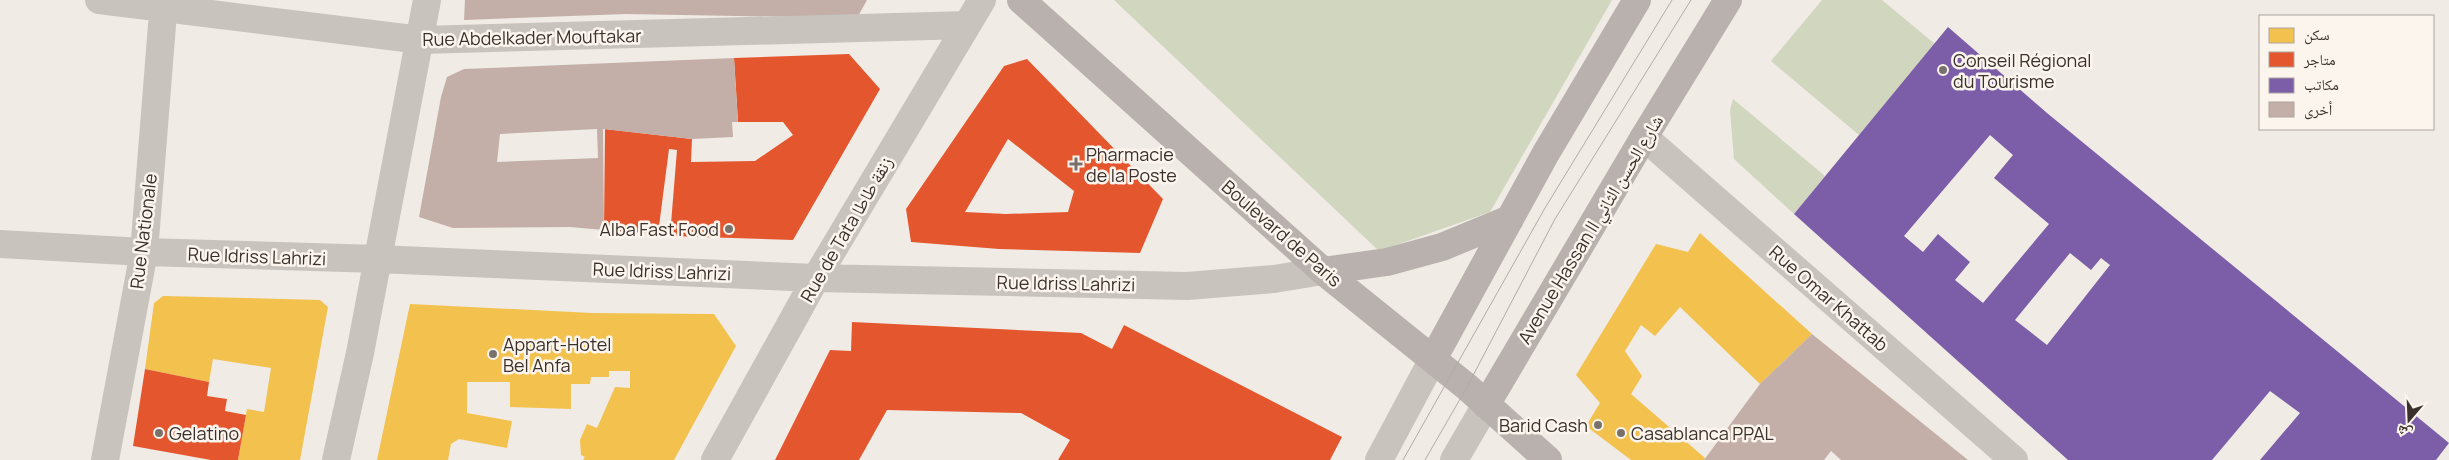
<svg xmlns="http://www.w3.org/2000/svg" width="2449" height="460" viewBox="0 0 2449 460" font-family="Manrope,'Noto Naskh Arabic',sans-serif">
  <style>
    .green { fill: #d1d6bf }
    .homes { fill: #f2c14e }
    .shops { fill: #e4572e; fill-rule: evenodd }
    .offices { fill: #7b5ea7; fill-rule: evenodd }
    .building { fill: #c3afa7; fill-rule: evenodd }
    .lines { fill: none; stroke-linecap: round; stroke-linejoin: round }
    .minor { stroke: #c9c3be; stroke-width: 28 }
    .major { stroke: #b8b1ad; stroke-width: 28 }
    .tram { stroke: #b1aca8; stroke-width: 1 }
    .poi-dot { fill: #7a716c; stroke: #fbf5ee; stroke-width: 2 }
    .labels { text-anchor: middle; dominant-baseline: central; stroke-width: 5; stroke-linejoin: round; paint-order: stroke }
    .street-label { font-size: 18px; fill: #3b302b; stroke: #fbf5ee }
    .poi-label { font-size: 18px; fill: #3b302b; stroke: #fbf5ee; text-anchor: start }
  </style>
  <rect width="100%" height="100%" fill="#f0ebe5"/>
  <path class="green" d="M1114 0H1612L1490 212 1379 251Z
    M1822 0H1882L1935 44 1859 135 1771 61Z
    M1733 99 1825 176 1794 214 1734 159 1730 110Z"/>
  <path class="homes" d="M1700 233 1812 334 1760 384 1680 307 1655 336 1641 325 1625 351 1642 376 1631 394 1705 458 1704 460H1631L1586 426 1600 403 1576 375 1656 244 1688 252Z
    M163 296 320 300 328 307 300 460H238L247 409 264 412 271 368 213 359 209 382 145 369 154 303Z
    M410 304 592 313 714 314 736 346 674 460H583L585 457 581 455 580 440 587 424 597 428 615 387 630 388V371H609V377H591L590 384H571V409L510 407V382H467V413L512 421 507 448 459 439 451 444 448 460H377Z"/>
  <path class="shops" d="M849 54 880 89 793 240 670 236 677 150 669 149 658 234 604 230 605 129 692 139 691 162 755 161 793 135 783 122H738L734 58Z
    M1027 59 1163 199 1140 253 999 249 911 242 906 209 1004 66ZM1008 139 1074 191 1068 212 1006 214 965 212Z
    M852 322 1081 333 1112 349 1124 325 1342 437 1330 460H1058L1070 440 1021 413 887 410 859 460H775L830 350 851 351Z
    M145 369 209 382 207 396 227 399 225 411 246 415 238 460H211L133 446Z"/>
  <path class="offices" d="M1948 27 2047 113 2449 443 2436 460H2260L2300 413 2270 391 2212 460H2068L1794 214ZM1990 135 2013 155 1994 178 2049 224 1983 303 1955 280 1970 262 1938 234 1923 252 1904 236ZM2070 253 2091 270 2101 258 2110 265 2047 345 2015 320Z"/>
  <path class="building" d="M465 0H867L857 18 626 14 464 20Z
    M734 58 738 122H732L733 137 692 139 603 129 604 230 570 227 453 228 419 217 441 97 447 77 464 69ZM597 129 598 158 497 162 500 134Z
    M1812 334 1968 460H1841L1831 451 1824 460H1704L1760 384Z"/>
  <g class="lines">
    <path class="minor" d="M99 0 421 40 967 25
      M1644 137 2014 460
      M0 244 144 252 378 259 816 278 1187 286 1274 279 1323 271
      M105 460 144 252 164 0
      M336 460 360 353 427 0
      M715 460 816 278 982 0
      M1379 460 1433 359
      M1454 460 1486 405"/>
    <path class="major" d="M1021 0 1323 271 1467 387 1548 460
      M1323 271 1387 262 1442 247 1510 219
      M1433 359 1546 153 1637 0
      M1486 405 1644 137 1728 0"/>
    <path class="tram" d="M1403 460 1545 208 1672 0
      M1425 460 1467 387 1555 219 1691 0"/>
  </g>
  <g class="poi-dot">
    <circle cx="1943" cy="70" r="5"/>
    <path d="M1073.5 156.5h5v5h5v5h-5v5h-5v-5h-5v-5h5z"/>
    <circle cx="729" cy="229" r="5"/>
    <circle cx="493" cy="354" r="5"/>
    <circle cx="1598" cy="425" r="5"/>
    <circle cx="159" cy="433" r="5"/>
    <circle cx="1621" cy="433" r="5"/>
  </g>
  <g class="labels">
    <g class="street-label">
      <text transform="translate(532 37) rotate(-1)">Rue Abdelkader Mouftakar</text>
      <text transform="translate(846 229) rotate(-60)">Rue de Tata زنقة طاطا</text>
      <text transform="translate(1590 229) rotate(-59)">Avenue Hassan II شارع الحسن الثاني</text>
      <text transform="translate(143 231) rotate(-83)">Rue Nationale</text>
      <text transform="translate(1282 233) rotate(41)">Boulevard de Paris</text>
      <text transform="translate(257 256) rotate(2)">Rue Idriss Lahrizi</text>
      <text transform="translate(662 271) rotate(2)">Rue Idriss Lahrizi</text>
      <text transform="translate(1066 283) rotate(1)">Rue Idriss Lahrizi</text>
      <text transform="translate(1829 298) rotate(41)">Rue Omar Khattab</text>
    </g>
    <g class="poi-label">
      <text x="1953" y="60">Conseil Régional<tspan x="1953" dy="21">du Tourisme</tspan></text>
      <text x="1086" y="154">Pharmacie<tspan x="1086" dy="21">de la Poste</tspan></text>
      <text x="719" y="229" text-anchor="end">Alba Fast Food</text>
      <text x="503" y="344">Appart-Hotel<tspan x="503" dy="21">Bel Anfa</tspan></text>
      <text x="1588" y="425" text-anchor="end">Barid Cash</text>
      <text x="169" y="433">Gelatino</text>
      <text x="1631" y="433">Casablanca PPAL</text>
    </g>
  </g>
  <rect x="2259" y="15" width="175" height="115" fill="#fbf5ee" stroke="#aea6a0"/>
  <rect x="2269" y="28" width="25" height="15" fill="#f2c14e" stroke="#aea6a0"/>
  <text x="2304" y="40" font-size="15" fill="#3b302b">سكن</text>
  <rect x="2269" y="52" width="25" height="15" fill="#e4572e" stroke="#aea6a0"/>
  <text x="2304" y="65" font-size="15" fill="#3b302b">متاجر</text>
  <rect x="2269" y="78" width="25" height="15" fill="#7b5ea7" stroke="#aea6a0"/>
  <text x="2304" y="90" font-size="15" fill="#3b302b">مكاتب</text>
  <rect x="2269" y="102" width="25" height="15" fill="#c3afa7" stroke="#aea6a0"/>
  <text x="2304" y="115" font-size="15" fill="#3b302b">أخرى</text>
  <g transform="translate(2409 420) rotate(199)" stroke="#fbf5ee" stroke-width="4" paint-order="stroke">
  <path d="M0-4L9 19L0 12L-9 19Z" fill="#3b302b"/>
  <text y="-8" font-size="14" font-weight="bold" text-anchor="middle" fill="#3b302b">ش</text>
  </g>
</svg>
